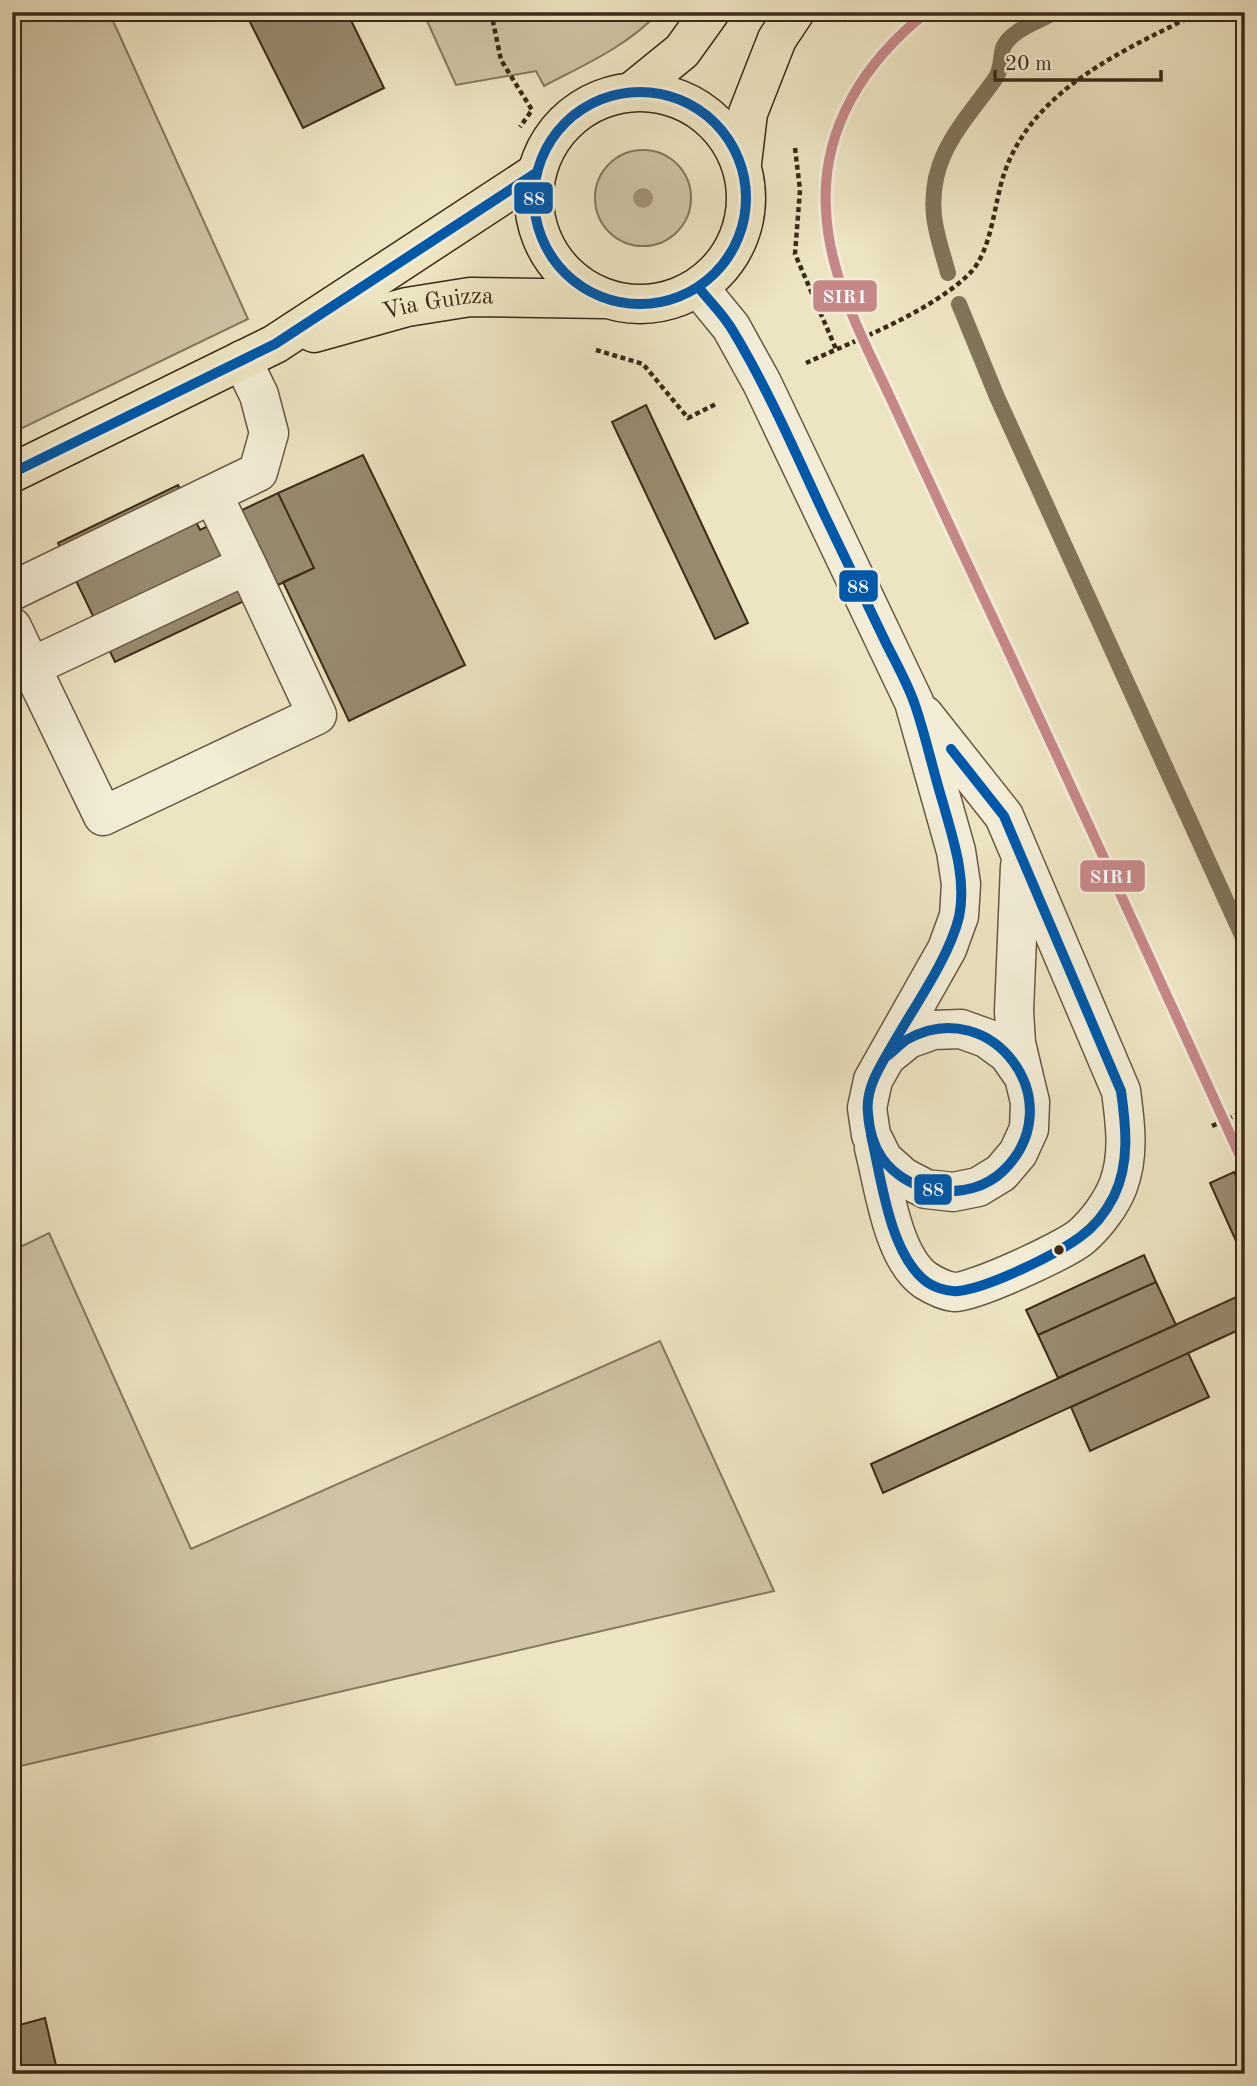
<svg xmlns="http://www.w3.org/2000/svg" width="1257" height="2086" viewBox="0 0 1257 2086" font-family="'Old Standard TT',serif">
  <style>
    .green { fill: #cfc4a4; stroke: #85775e; stroke-width: 2 }
    .lines { fill: none; stroke-linecap: round; stroke-linejoin: round }
    .stream { stroke: #81745a; stroke-width: 16 }
    .building { fill: #988b6f; stroke: #3b2a17; stroke-width: 2 }
    .minor-casing { stroke: #685842; stroke-width: 41 }
    .major-casing { stroke: #3b2a17; stroke-width: 41 }
    .path { stroke: #3b2a17; stroke-width: 4.5; stroke-dasharray: 5 3.5; stroke-linecap: butt }
    .minor { stroke: #f3edd7; stroke-width: 38 }
    .major { stroke: #ede4c1; stroke-width: 38 }
    .bus-1-casing { stroke: #f3edd7; stroke-width: 16 }
    .bus-1 { stroke: #0058a9; stroke-width: 10 }
    .tram-1-casing { stroke: #f3edd7; stroke-width: 16 }
    .tram-1 { stroke: #c68788; stroke-width: 10 }
    .tree { fill: #9f9377 }
    .bus-dot { fill: #3b2a17; stroke: #f3edd7; stroke-width: 2.5 }
    .labels { text-anchor: middle; dominant-baseline: central; stroke-width: 5; stroke-linejoin: round; paint-order: stroke }
    .street-label { font-size: 24px; fill: #3b2a17; stroke: #f3edd7 }
    .line-badge { stroke: #f3edd7; stroke-width: 2.5 }
    .badge-label { font-size: 19px; text-anchor: middle; font-weight: bold; fill: #fff }
  </style>
  <rect width="100%" height="100%" fill="#ede4c1"/>
  <filter id="stains"><feTurbulence type="fractalNoise" baseFrequency=".00286" numOctaves="4"/><feColorMatrix values="0 0 0 0 .2 0 0 0 0 .09 0 0 0 0 .02 0 0 0 .5 -.17"/></filter>
  <radialGradient id="worn" r=".72"><stop offset=".6" stop-color="#630" stop-opacity="0"/><stop offset="1" stop-color="#630" stop-opacity=".3"/></radialGradient>
  <path class="green" d="M12 12H109L248 319 12 433Z
    M423 12H659C628 46 584 65 544 86L536 71 456 85Z
    M595 198a48 48 0 1 1 96 0a48 48 0 1 1-96 0Z
    M49 1233 191 1549 660 1341 774 1591 12 1768V1251Z"/>
  <g class="lines">
    <path class="stream" d="M948 273C943 254 936 235 934 216 928 156 963 124 995 79 1002 69 1000 59 1003 48 1010 30 1040 21 1055 12
      M959 304 997 397 1245 942"/>
  </g>
  <path class="building" d="M245 12H347L384 88 303 128Z
    M646 405 748 623 715 639 612 422Z
    M363 455 465 665 349 721 283 582 314 568 278 493Z
    M178 485 200 530 278 493 314 568 115 662 58 543Z
    M1234 1172 1245 1197V1261L1210 1183Z
    M1144 1255 1156 1282 1038 1335 1026 1310Z
    M1156 1282 1176 1325 1058 1378 1038 1335Z
    M1245 1293V1327L883 1493 871 1464Z
    M1188 1353 1209 1397 1090 1451 1071 1407Z
    M45 2018 58 2074H12V2027Z"/>
  <g class="lines">
    <g class="minor-casing">
      <path id="minor" d="M699 288 731 327 762 383 914 702 956 851 961 884 959 916 947 949 873 1080 867 1108 871 1135 883 1159 903 1177 926 1189 953 1192 978 1187 1001 1173 1018 1153 1029 1129 1030 1102 1024 1077 1008 1054 986 1038 961 1029 933 1030 908 1039 887 1056
        M12 591 258 472 269 433 259 395 242 360
        M12 627 31 667 247 565 213 495
        M31 667 103 816 317 715 247 565
        M1020 866 1014 1011 1016 1043 1024 1077
        M874 1148C884 1186 892 1256 925 1280 933 1285 945 1291 954 1292 973 1293 1065 1250 1081 1237 1096 1224 1111 1204 1118 1186 1130 1155 1125 1122 1121 1091L1004 816 924 715"/>
    </g>
    <g class="major-casing">
      <g id="major">
        <path d="M634 90 682 51 710 12"/>
        <circle cx="640" cy="198" r="106"/>
        <path d="M742 163 748 113 777 39 795 12"/>
        <path id="s1" d="M314 333 407 307 470 297 603 299"/>
        <path d="M12 473 275 344 536 173"/>
      </g>
    </g>
    <path class="path" d="M491 12 501 60 532 110 520 127
      M844 21 852 12
      M795 148 800 190 795 254 836 349
      M596 350 643 364 688 418 718 403
      M806 363C856 340 929 313 969 274 992 252 994 203 1004 174 1033 88 1125 50 1200 12
      M1212 1126 1245 1111"/>
    <use href="#minor" class="minor"/>
    <use href="#major" class="major"/>
    <g class="bus-1-casing">
      <path id="bus-1" d="M534 198a106 106 0 1 1 212 0a106 106 0 1 1-212 0Z
        M699 288C710 302 724 315 733 331 768 389 795 452 824 514 845 557 865 600 886 643 896 663 908 684 915 705 926 737 933 771 943 803 953 839 967 879 959 917 949 958 914 1007 893 1044 881 1065 865 1088 868 1113 869 1129 873 1145 882 1158 909 1196 969 1203 1003 1171 1074 1102 991 993 908 1039 901 1043 894 1051 887 1056
        M12 473 275 344 536 173
        M871 1135C881 1177 889 1249 923 1279 932 1287 947 1292 958 1291 988 1288 1055 1255 1080 1237 1094 1227 1106 1212 1114 1196 1130 1163 1126 1126 1121 1091L1004 816 951 749"/>
    </g>
    <use href="#bus-1" class="bus-1"/>
    <g class="tram-1-casing">
      <path id="tram-1" d="M927 12C865 61 821 128 826 210 829 277 862 337 890 397 914 449 939 502 963 554 1059 758 1152 963 1245 1167"/>
    </g>
    <use href="#tram-1" class="tram-1"/>
  </g>
  <circle class="tree" cx="643" cy="198" r="10"/>
  <circle class="bus-dot" cx="1059" cy="1250" r="6"/>
  <g class="labels">
    <g class="street-label">
      <text stroke="none"><textPath href="#s1" startOffset="128">Via Guizza</textPath></text>
    </g>
  </g>
  <g class="line-badge">
    <rect x="513" y="181" width="41" height="34" rx="7" fill="#0058a9"/>
    <rect x="812" y="279" width="66" height="34" rx="7" fill="#c68788"/>
    <rect x="838" y="569" width="41" height="34" rx="7" fill="#0058a9"/>
    <rect x="1079" y="859" width="67" height="34" rx="7" fill="#c68788"/>
    <rect x="913" y="1173" width="40" height="33" rx="7" fill="#0058a9"/>
  </g>
  <g class="badge-label">
    <text x="534" y="205">88</text>
    <text x="845" y="303">SIR1</text>
    <text x="858" y="593">88</text>
    <text x="1112" y="883">SIR1</text>
    <text x="933" y="1196">88</text>
  </g>
  <rect width="1257" height="2086" fill="none" stroke="#ede4c1" stroke-width="42"/>
  <rect x="14" y="14" width="1229" height="2058" fill="none" stroke="#3b2a17" stroke-width="3.5"/>
  <rect x="21" y="21" width="1215" height="2044" fill="none" stroke="#3b2a17" stroke-width="2"/>
  <path d="M995 70v10h166v-10" fill="none" stroke="#3b2a17" stroke-width="3.5"/>
  <text x="1005" y="70" font-size="21" fill="#3b2a17" stroke="#f3edd7" stroke-width="5" paint-order="stroke">20 m</text>
  <rect width="100%" height="100%" filter="url(#stains)"/>
  <rect width="100%" height="100%" fill="url(#worn)"/>
</svg>
